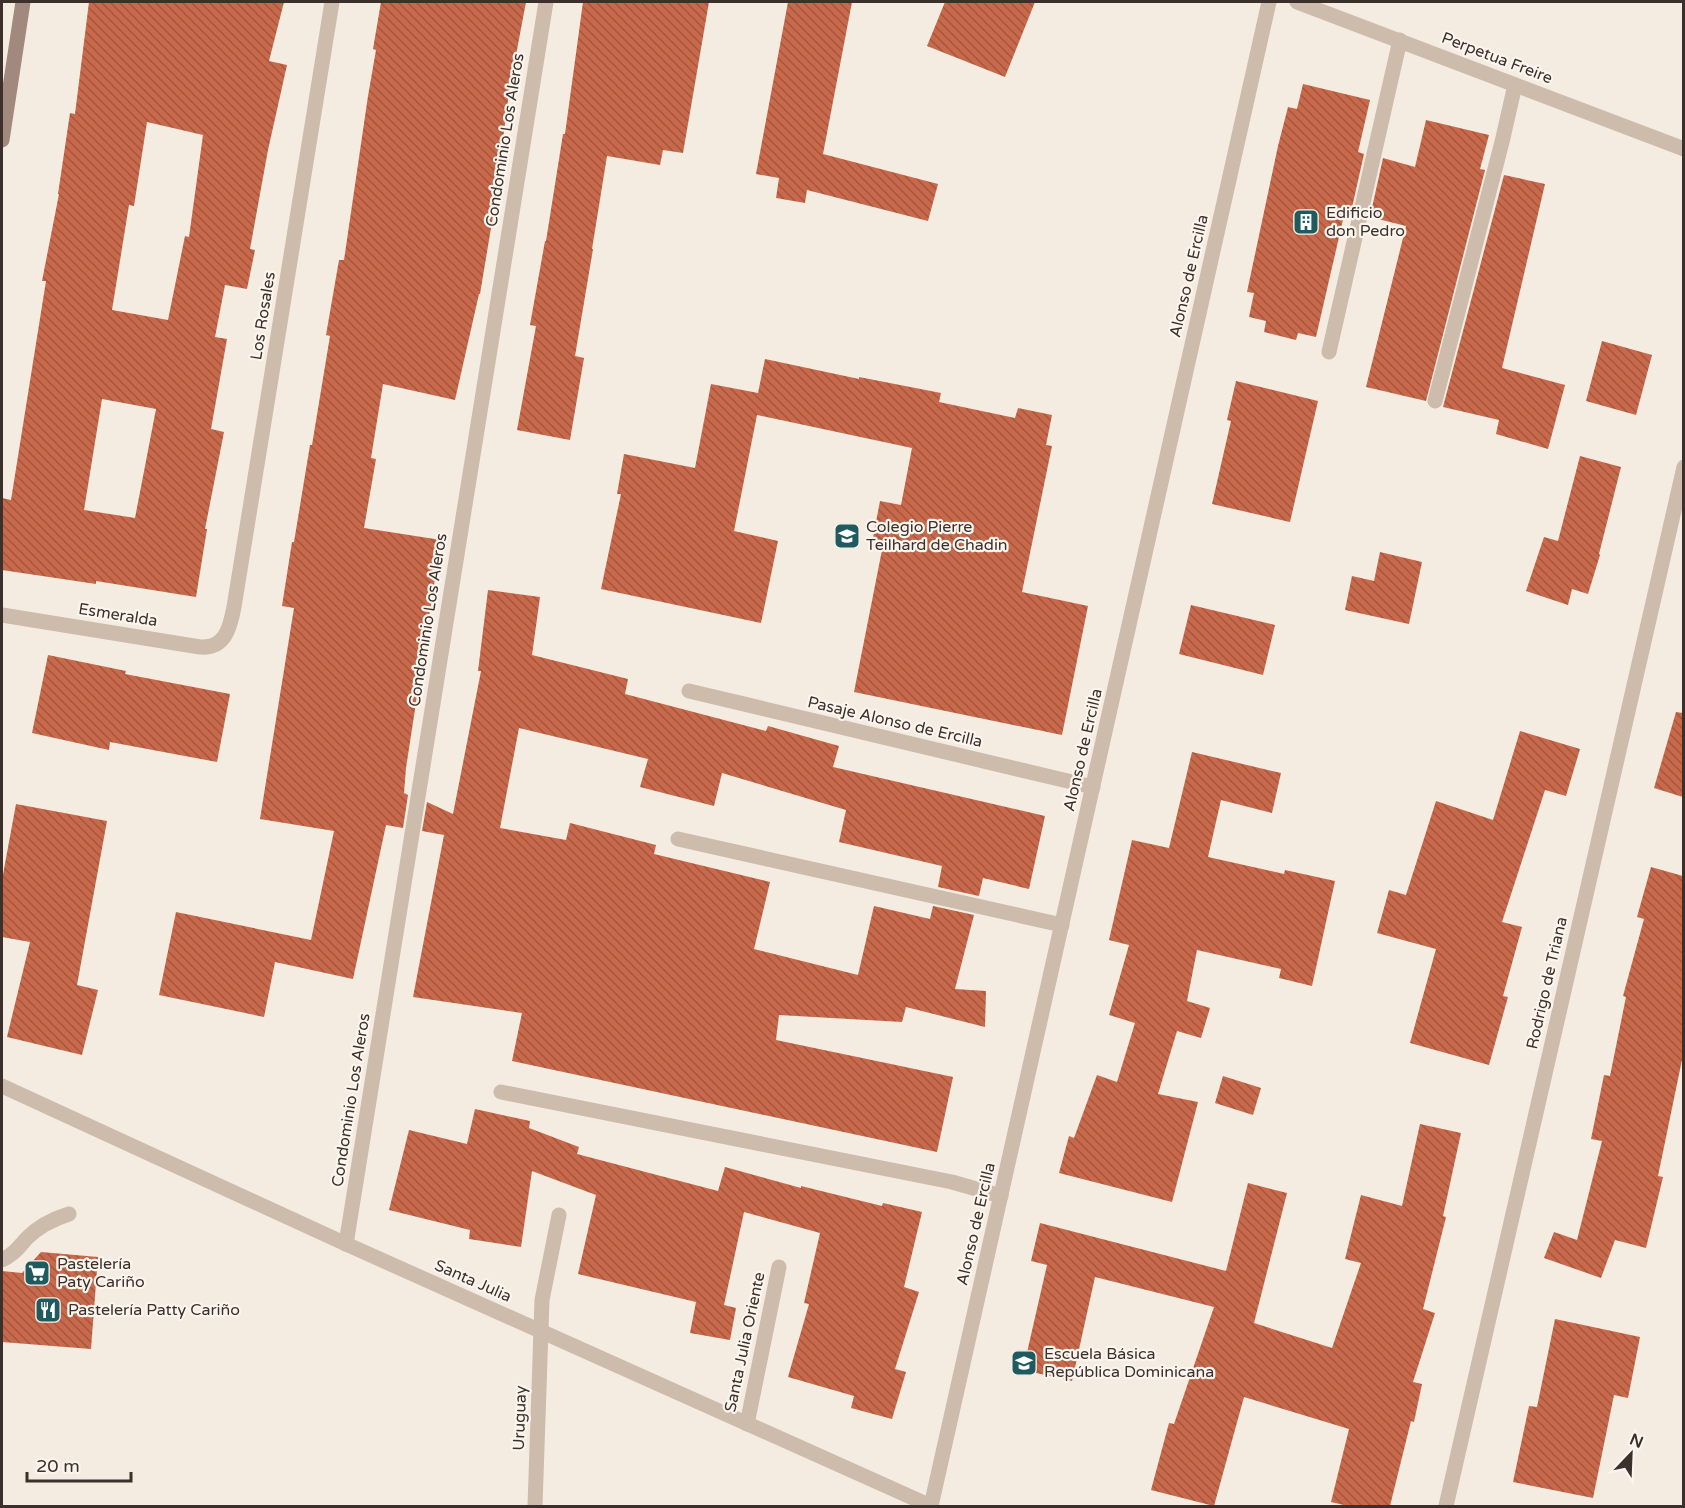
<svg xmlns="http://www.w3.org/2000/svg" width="1685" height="1508" viewBox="0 0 1685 1508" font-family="'Varela Round',sans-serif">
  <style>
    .building { fill: url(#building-back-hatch); fill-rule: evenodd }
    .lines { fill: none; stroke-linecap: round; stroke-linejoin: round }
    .service { stroke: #cdbbac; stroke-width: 15 }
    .minor { stroke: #cdbbac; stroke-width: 15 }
    .tertiary { stroke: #cdbbac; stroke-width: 15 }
    .secondary { stroke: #a18a7d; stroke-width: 15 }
    .labels { text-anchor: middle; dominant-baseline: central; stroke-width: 4.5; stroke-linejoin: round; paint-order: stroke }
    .street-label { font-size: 16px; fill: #3b302b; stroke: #fbf5ee }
    .poi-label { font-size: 16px; fill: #3b302b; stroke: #fbf5ee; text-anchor: start }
  </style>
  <defs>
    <pattern id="building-back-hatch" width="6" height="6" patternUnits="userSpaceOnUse" patternTransform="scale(1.5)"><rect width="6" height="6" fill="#c8694b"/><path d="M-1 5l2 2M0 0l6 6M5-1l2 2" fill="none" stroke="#a4573f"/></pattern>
  </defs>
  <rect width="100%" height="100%" fill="#f4ebe1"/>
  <path class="building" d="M89 2H284L269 61 287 65 268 150 250 249 255 250 247 289 225 285 215 337 227 339 211 429 224 432 205 529H207L196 597 96 581V584L2 570V498L11 500 46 281H42L59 194H58L70 113 75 114ZM147 122 203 135 189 237 185 236 168 320 112 310 129 205 134 206ZM102 399 156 409 135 518 84 510Z
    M381 2H526L509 92 495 204 480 294H479L455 400 383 384 371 458 376 459 364 528 441 540 406 768 404 793 408 795 403 828 386 825 353 979 275 962 264 1017 159 995 176 912 311 940 334 831 260 819 294 608 282 606 292 542H294L310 445H312L330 336 326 335 339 260H344L368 96 376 50 373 49Z
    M583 2H709L683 153 663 150 660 165 607 156 592 249H593L575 356 584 358 570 440 517 430 536 326 530 325 545 241H546L563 134H565Z
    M788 2H852L823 154 938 184 928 221 807 190 805 203 776 198 779 178 756 174Z
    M945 2H1035L1005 77 927 46Z
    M1303 84 1370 100 1358 152 1364 154 1351 212 1345 211 1316 337 1298 333 1296 340 1264 332 1266 321 1249 317 1254 293 1247 292 1278 146 1288 107 1297 109Z
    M1426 120 1489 135 1480 169 1485 170 1426 401 1366 387 1406 226 1370 217 1383 158 1415 167Z
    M1504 175 1545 184 1502 368 1565 385 1548 449 1496 434 1499 420 1443 407Z
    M1602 341 1652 355 1636 415 1586 401Z
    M765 359 859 379V377L941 393 939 402 1015 418 1018 408 1052 415 1046 445 1052 446 1022 592 1088 606 1062 735 854 692 882 550 871 548 880 501 901 505 912 448 757 415 734 531 778 541 761 623 601 589 621 494H617L624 454 695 468 711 384 758 393Z
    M1236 381 1318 401 1290 522 1212 504 1231 421 1227 420Z
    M1580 456 1621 467 1599 554 1600 555 1588 594 1572 589 1568 605 1526 591 1544 537 1558 541Z
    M1380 552 1422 562 1409 624 1345 610 1352 576 1374 581Z
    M488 590 540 597 532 655 628 679 625 694 766 731 768 726 839 746 833 767 1045 816 1029 889 983 878 979 896 938 887 942 866 839 842 846 810 722 773 714 806 640 787 648 759 519 728 500 828 566 840 570 823 656 845 654 854 770 882 754 949 858 975 874 906 930 919 933 906 974 915 955 989 986 991 985 1027 906 1007 902 1022 779 1015 776 1040 953 1077 937 1152 512 1061 522 1013 413 997 444 835 422 831 427 802 453 814 481 671H478Z
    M1191 605 1275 625 1263 675 1179 654Z
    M48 655 126 671 125 674 230 694 217 762 110 742 109 750 32 733Z
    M1676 712 1683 713V797L1654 788Z
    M1520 731 1580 749 1566 796 1545 790 1502 922 1522 927 1503 996 1508 997 1489 1065 1410 1043 1436 949 1377 933 1389 890 1406 895 1436 801 1493 820Z
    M1192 752 1281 773 1272 813 1221 800 1208 857 1284 874 1285 870 1335 881 1312 986 1279 978 1281 969 1197 950 1187 1001 1210 1008 1201 1038 1177 1031 1158 1094 1198 1102 1172 1202 1059 1173 1069 1136 1074 1138 1097 1075 1117 1082 1135 1023 1109 1015 1129 945 1109 940 1132 840 1169 848Z
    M16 804 107 821 77 985 98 990 82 1055 7 1037 30 942 2 937V880Z
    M1651 867 1683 876V1055L1658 1176 1663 1177 1646 1248 1615 1240 1601 1278 1544 1258 1554 1232 1577 1240 1602 1141 1591 1139 1604 1075 1610 1076 1626 997 1623 996 1644 919 1637 917Z
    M1223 1076 1261 1088 1253 1115 1215 1103Z
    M475 1109 530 1121 529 1128 579 1147 577 1154 718 1191 725 1167 801 1188V1186L882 1206 883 1203 922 1212 904 1287 919 1292 895 1369 906 1372 892 1419 851 1408 854 1396 788 1377 809 1304 804 1303 820 1233 744 1212 724 1305 736 1308 730 1340 690 1333 696 1302 578 1274 596 1195 532 1171 521 1247 469 1239 470 1230 389 1210 409 1130 467 1144Z
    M1420 1124 1461 1133 1443 1216 1446 1217 1423 1309 1435 1313 1413 1382 1422 1384 1414 1422 1411 1421 1390 1506H1348L1331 1502 1349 1429 1244 1397 1214 1506 1151 1490 1169 1423 1174 1424 1214 1307 1095 1277 1072 1381 1023 1370 1047 1265 1031 1261 1040 1223 1226 1271 1248 1183 1287 1193 1254 1323 1332 1348 1361 1263 1345 1259 1361 1195 1402 1206Z
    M41 1252 98 1257 91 1349 2 1342V1271L22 1273Z
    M1555 1319 1640 1337 1628 1398 1614 1395 1593 1498 1513 1482 1529 1406 1537 1407Z"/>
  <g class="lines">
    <path class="service" d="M1329 352 1400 40
      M1435 401 1502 142 1515 85
      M501 1092 952 1182 1001 1196
      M2 1260C14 1254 18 1248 27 1238 39 1226 53 1219 69 1214"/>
    <path class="minor" d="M2 615 200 647C225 649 230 628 234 607L332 2
      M689 691 1093 787
      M678 839 1062 925
      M346 1244 546 2
      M747 1424 779 1267
      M535 1506 542 1300 559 1215
      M1446 1506 1684 467"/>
    <path class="tertiary" d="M1297 2 1684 149
      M2 1086 346 1244 931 1506
      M931 1506 1269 2"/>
    <path class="secondary" d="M2 140 23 2"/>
  </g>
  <defs>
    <g id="building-square" transform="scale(1.35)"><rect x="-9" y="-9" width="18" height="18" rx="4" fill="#1f5a5e" stroke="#fbf5ee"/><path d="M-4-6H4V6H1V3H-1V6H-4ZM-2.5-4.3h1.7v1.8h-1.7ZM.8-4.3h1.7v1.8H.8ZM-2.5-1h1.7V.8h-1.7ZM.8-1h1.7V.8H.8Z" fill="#fff"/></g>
    <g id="school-square" transform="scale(1.35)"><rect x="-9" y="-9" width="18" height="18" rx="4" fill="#1f5a5e" stroke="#fbf5ee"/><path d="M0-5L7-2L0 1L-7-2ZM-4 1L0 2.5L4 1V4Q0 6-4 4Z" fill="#fff"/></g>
    <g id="supermarket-square" transform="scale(1.35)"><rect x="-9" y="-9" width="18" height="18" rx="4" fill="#1f5a5e" stroke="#fbf5ee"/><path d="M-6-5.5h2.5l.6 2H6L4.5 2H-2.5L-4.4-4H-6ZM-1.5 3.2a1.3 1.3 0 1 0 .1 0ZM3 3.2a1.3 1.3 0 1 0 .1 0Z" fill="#fff"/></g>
    <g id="restaurant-square" transform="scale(1.35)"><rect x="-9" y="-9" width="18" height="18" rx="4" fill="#1f5a5e" stroke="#fbf5ee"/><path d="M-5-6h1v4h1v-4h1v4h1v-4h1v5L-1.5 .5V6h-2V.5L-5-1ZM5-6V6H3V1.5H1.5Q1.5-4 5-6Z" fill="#fff"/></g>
  </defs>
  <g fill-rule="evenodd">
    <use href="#building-square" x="1306" y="222"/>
    <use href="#school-square" x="847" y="536"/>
    <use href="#supermarket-square" x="37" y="1273"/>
    <use href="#restaurant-square" x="48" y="1310"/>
    <use href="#school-square" x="1024" y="1363"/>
  </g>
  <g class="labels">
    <g class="street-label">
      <text transform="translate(1497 58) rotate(21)">Perpetua Freire</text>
      <text transform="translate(505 140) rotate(-81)">Condominio Los Aleros</text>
      <text transform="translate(1189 276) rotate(-77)">Alonso de Ercilla</text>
      <text transform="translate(263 316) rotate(-81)">Los Rosales</text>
      <text transform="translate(118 615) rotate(9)">Esmeralda</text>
      <text transform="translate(428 620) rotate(-81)">Condominio Los Aleros</text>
      <text transform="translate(895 722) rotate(13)">Pasaje Alonso de Ercilla</text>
      <text transform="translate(1083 750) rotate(-77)">Alonso de Ercilla</text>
      <text transform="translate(1547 983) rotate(-77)">Rodrigo de Triana</text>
      <text transform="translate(351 1100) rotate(-81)">Condominio Los Aleros</text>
      <text transform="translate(976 1224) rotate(-77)">Alonso de Ercilla</text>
      <text transform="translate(473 1281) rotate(24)">Santa Julia</text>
      <text transform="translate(745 1342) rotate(-78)">Santa Julia Oriente</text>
      <text transform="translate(520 1418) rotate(-88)">Uruguay</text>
    </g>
    <g class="poi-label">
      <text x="1326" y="213">Edificio<tspan x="1326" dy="18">don Pedro</tspan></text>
      <text x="866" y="527">Colegio Pierre<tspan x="866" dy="18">Teilhard de Chadin</tspan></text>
      <text x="57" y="1264">Pastelería<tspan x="57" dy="18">Paty Cariño</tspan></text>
      <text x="68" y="1310">Pastelería Patty Cariño</text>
      <text x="1044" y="1354">Escuela Básica<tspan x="1044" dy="18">República Dominicana</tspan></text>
    </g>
  </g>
  <rect width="1685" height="1508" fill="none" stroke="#3b302b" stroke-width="6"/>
  <g transform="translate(1631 1454) rotate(23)" stroke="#fbf5ee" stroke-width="4.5" paint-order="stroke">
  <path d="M0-4.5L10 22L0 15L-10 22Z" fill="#3b302b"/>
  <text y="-9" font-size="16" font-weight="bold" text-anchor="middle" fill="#3b302b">N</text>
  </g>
  <path d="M27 1472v9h104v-9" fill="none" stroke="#3b302b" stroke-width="3"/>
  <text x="36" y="1472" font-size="18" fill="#3b302b" stroke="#fbf5ee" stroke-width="4.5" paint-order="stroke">20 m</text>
</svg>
